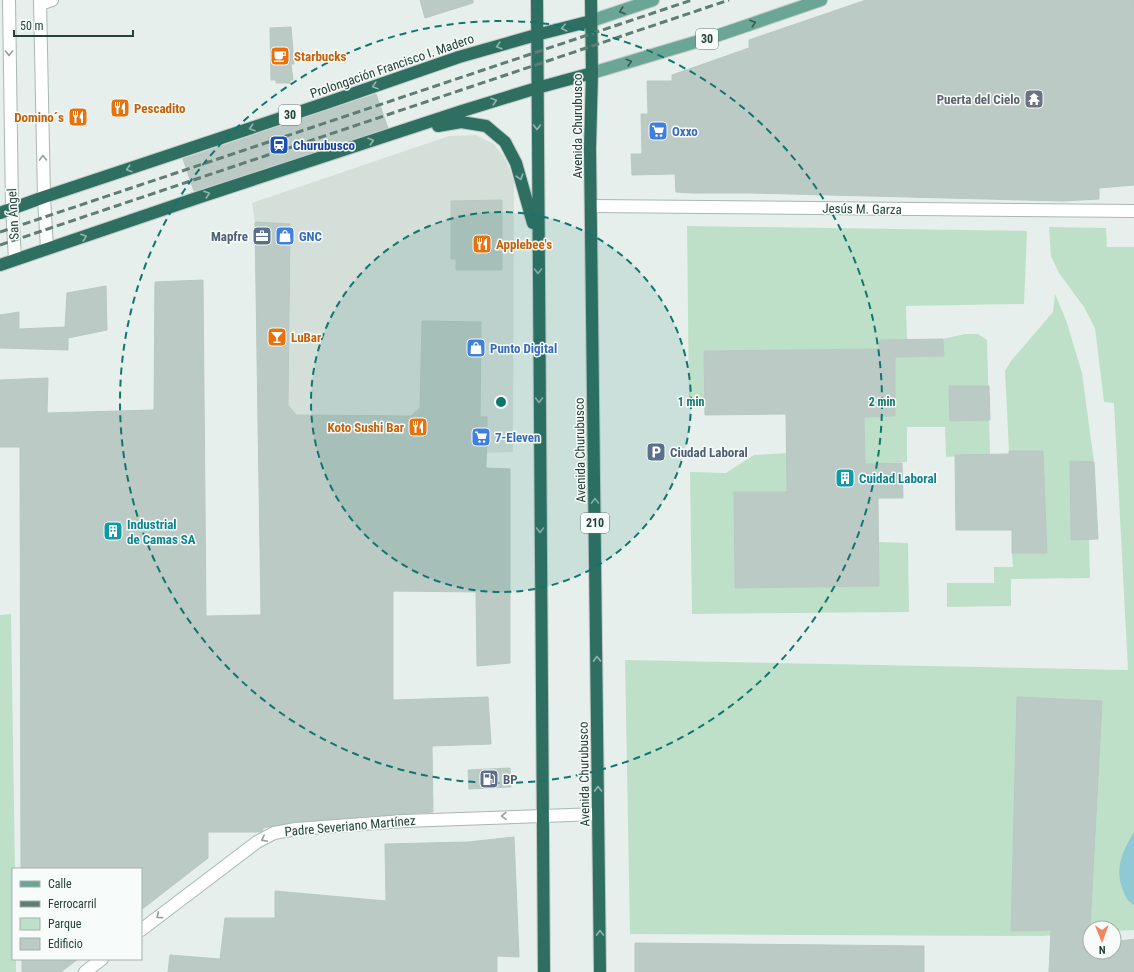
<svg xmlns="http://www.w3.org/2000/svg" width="1134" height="972" viewBox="0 0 1134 972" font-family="'Roboto Condensed',sans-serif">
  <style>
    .built { fill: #d4dfda }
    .green { fill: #bfe0c8 }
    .water { fill: #8ec9d4 }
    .building { fill: #bbcac4; stroke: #b8c9c2 }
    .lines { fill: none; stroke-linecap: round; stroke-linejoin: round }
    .street-casing { stroke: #a8b8b2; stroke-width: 14 }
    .primary-casing { stroke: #c2cac8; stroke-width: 14 }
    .highway-casing { stroke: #c2cac8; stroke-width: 14 }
    .street { stroke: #fff; stroke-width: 12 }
    .primary { stroke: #6aa596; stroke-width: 12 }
    .highway { stroke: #2f6f62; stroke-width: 12 }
    .rail { stroke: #5f7d75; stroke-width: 3; stroke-dasharray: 8 4; stroke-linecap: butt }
    .oneway { stroke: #365b51 }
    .oneway2 { stroke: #93b5ae }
    .oneway3 { stroke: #92a09c }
    .ring { fill: none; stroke: #0f766e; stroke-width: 2; stroke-dasharray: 7 5 }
    .labels { text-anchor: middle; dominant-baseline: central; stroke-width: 3; stroke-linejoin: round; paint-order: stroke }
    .shield { fill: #f7fbf9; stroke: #637a73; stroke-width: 1 }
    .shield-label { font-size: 12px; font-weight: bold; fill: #24423a }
    .food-label { font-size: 13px; font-weight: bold; fill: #c56008; stroke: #f7fbf9; text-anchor: start }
    .street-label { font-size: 13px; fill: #24423a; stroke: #f7fbf9 }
    .worship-label { font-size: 13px; font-weight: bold; fill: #5b616d; stroke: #f7fbf9; text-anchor: end }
    .shop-label { font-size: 13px; font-weight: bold; fill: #366cbe; stroke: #f7fbf9; text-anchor: start }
    .transit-label { font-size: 13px; font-weight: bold; fill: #164399; stroke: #f7fbf9; text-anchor: start }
    .service-label { font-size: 13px; font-weight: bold; fill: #4e5e75; stroke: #f7fbf9; text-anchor: start }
    .culture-label { font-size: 13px; font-weight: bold; fill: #0d838f; stroke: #f7fbf9; text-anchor: start }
    .centre { fill: #0f766e; stroke: #f7fbf9; stroke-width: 2 }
    .ring-label { font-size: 12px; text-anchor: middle; font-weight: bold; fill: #0f766e; stroke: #f7fbf9; stroke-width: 3; stroke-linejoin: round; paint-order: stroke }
  </style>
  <rect width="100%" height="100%" fill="#e6efeb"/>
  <path class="built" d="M476 135 494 144 506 160 514 182 513 452 486 453 258 452 255 222 252 203 449 136Z"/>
  <path class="green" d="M687 226 1027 231 1024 304 906 306 907 340 879 349 705 351V405L689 404Z
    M1049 227 1106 228 1107 247H1134V930L1114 931V928H1090V933L1042 936 630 934 625 660 1128 670 1114 403 1104 402 1095 328 1084 307 1059 273 1051 256Z
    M1055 294 1066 320 1082 373 1094 462H1070L1071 540 1089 539 1090 578 1011 579V606L947 607V583H994V567H1013L1012 553 1047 552 1043 451H1009L1005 371 1011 361 1053 312Z
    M965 334H978L987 340 990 454 946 457 945 427H907V462L865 464 864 417 895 416V357L944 356 943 339Z
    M787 453V492L734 493 735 588 879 586 878 542 908 543 909 612 692 614 690 472 726 473 754 455Z
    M11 614 15 869H13V959H16V972H0V615Z"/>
  <path class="water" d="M1134 832V905C1126 900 1126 897 1122 888 1115 867 1123 850 1134 832Z"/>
  <path class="building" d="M420 0H473V3L425 18Z
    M866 0H1134V185L1099 188V199L1063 201 751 193H693L676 192 675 174 632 175 631 154H642L641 114H648L647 81H672V75L749 48V40Z
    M291 27 294 64H291L293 80H290V83H276V80H271L270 28Z
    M376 94 388 128 194 191 183 159Z
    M502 200V270H456V259H451V201Z
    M255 222 290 224 288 405 296 415 411 416 420 408 422 321 481 322 480 417H487L486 468 510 469V663L477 666 476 592 393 591V700L488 697 491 744 432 746 433 812 295 822 263 828V830L261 832H208V858L141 910V869H21L20 447H0V380L48 378 47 413 154 410 155 282 203 280 206 616 261 615Z
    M106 286 107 330 68 338V350L0 348V315L19 312V329L65 327 67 293Z
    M943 339 944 356 895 357V416L864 417 865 464 902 463 903 498H878L879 586 735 588 734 492H787L786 414 705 415 704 351 879 349 880 340Z
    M949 386H989L990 420 950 421Z
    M1009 451H1043L1047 553H1012V530H956L955 455 1009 454Z
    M1070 461 1094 462 1098 539 1071 540Z
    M1017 697 1102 701 1090 928V952H1114V942L1134 939V972H1049L1051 930 1011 931Z
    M510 768 511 787 469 789 468 770Z
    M514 837 519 957 497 956V972H168L170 955 220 959 225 918H275V891L386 901 385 844 468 842Z
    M635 943 924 946V972H635Z
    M22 959H78L61 972H22Z"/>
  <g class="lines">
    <g class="street-casing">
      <path id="street" d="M9 0 12 208 15 259
        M40 0 44 197 47 249
        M40 4 52 0
        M591 206 1134 211
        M141 930 257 842 274 833 296 829 404 821 598 814
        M85 972 102 959"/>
    </g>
    <g class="primary-casing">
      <path id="primary" d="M591 21 653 0
        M592 73 719 35 821 0"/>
    </g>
    <g class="highway-casing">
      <path id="highway" d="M537 0 544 972
        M591 0 592 73 590 148 600 972
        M438 126 461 122 486 126 505 142 516 163 533 223
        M0 213 44 197 329 102 459 57 536 35 591 21
        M0 265 197 198 462 111 537 88 592 73"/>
    </g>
    <use href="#street" class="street"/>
    <use href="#primary" class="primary"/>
    <use href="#highway" class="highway"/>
    <path class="rail" d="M0 232 692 0
      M0 245 729 0"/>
  </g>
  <defs><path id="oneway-chevron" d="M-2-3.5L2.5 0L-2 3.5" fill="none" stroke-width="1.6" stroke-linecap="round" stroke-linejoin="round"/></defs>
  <g class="oneway">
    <use href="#oneway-chevron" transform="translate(622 11) rotate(161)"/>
    <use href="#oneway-chevron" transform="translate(753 23) rotate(-19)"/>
    <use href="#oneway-chevron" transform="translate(629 62) rotate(-17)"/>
  </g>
  <g class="oneway2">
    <use href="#oneway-chevron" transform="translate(564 28) rotate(166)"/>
    <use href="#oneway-chevron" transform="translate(499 46) rotate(164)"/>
    <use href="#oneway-chevron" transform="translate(375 86) rotate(161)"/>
    <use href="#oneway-chevron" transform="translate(494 101) rotate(-18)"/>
    <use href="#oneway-chevron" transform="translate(537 127) rotate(90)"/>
    <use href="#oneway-chevron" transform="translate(252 128) rotate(162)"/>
    <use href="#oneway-chevron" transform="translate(371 141) rotate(-18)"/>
    <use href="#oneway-chevron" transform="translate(129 169) rotate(162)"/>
    <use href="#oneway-chevron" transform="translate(520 177) rotate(74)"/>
    <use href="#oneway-chevron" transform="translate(207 194) rotate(-18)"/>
    <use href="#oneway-chevron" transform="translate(84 237) rotate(-19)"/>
    <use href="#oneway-chevron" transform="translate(538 271) rotate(90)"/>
    <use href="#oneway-chevron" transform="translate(539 400) rotate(90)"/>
    <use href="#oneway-chevron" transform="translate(595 501) rotate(-91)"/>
    <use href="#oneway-chevron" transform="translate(540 530) rotate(90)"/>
    <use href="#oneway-chevron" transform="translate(597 659) rotate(-91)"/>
    <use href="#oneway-chevron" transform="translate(598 789) rotate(-91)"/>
    <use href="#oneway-chevron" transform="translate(600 933) rotate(-91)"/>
  </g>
  <g class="oneway3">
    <use href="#oneway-chevron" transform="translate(9 53) rotate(90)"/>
    <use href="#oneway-chevron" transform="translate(43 158) rotate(-91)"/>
    <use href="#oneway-chevron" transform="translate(504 816) rotate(178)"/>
    <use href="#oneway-chevron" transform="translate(264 839) rotate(153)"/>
    <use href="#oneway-chevron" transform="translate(159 916) rotate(143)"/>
  </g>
  <circle cx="501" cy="402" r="190" fill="#0f766e" fill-opacity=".12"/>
  <g class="ring">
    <circle cx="501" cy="402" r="190"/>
    <circle cx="501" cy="402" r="381"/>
  </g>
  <defs>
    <g id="cafe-square" transform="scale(1)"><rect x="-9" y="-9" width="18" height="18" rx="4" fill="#e8710a" stroke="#f7fbf9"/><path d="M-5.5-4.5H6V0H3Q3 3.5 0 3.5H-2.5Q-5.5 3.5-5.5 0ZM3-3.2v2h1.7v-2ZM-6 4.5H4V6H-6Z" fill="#fff"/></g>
    <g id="temple-square" transform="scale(1)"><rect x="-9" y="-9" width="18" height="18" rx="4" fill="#6b7280" stroke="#f7fbf9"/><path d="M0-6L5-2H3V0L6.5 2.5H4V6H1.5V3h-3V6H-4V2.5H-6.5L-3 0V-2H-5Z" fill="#fff"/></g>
    <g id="restaurant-square" transform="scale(1)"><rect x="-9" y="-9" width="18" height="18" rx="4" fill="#e8710a" stroke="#f7fbf9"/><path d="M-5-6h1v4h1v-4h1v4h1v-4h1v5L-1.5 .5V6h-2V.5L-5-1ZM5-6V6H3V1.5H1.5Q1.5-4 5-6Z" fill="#fff"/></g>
    <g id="supermarket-square" transform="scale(1)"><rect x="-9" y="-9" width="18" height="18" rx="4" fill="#3f7fe0" stroke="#f7fbf9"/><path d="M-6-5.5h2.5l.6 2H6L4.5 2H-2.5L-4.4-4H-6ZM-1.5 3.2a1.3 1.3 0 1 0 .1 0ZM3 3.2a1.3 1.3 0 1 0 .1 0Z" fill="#fff"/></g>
    <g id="station-square" transform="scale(1)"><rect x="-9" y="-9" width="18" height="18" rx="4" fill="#1a4fb4" stroke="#f7fbf9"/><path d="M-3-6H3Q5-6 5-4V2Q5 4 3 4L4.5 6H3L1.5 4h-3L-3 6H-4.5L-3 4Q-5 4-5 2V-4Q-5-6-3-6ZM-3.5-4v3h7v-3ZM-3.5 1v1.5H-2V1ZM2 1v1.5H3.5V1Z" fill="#fff"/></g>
    <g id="office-square" transform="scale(1)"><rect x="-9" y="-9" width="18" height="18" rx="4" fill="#5c6f8a" stroke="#f7fbf9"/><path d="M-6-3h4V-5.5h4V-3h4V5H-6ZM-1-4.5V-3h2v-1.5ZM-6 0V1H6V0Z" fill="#fff"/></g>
    <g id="shop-square" transform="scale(1)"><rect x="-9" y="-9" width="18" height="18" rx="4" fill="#3f7fe0" stroke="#f7fbf9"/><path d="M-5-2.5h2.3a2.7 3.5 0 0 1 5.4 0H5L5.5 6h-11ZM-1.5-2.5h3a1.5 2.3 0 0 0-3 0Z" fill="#fff"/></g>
    <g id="bar-square" transform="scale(1)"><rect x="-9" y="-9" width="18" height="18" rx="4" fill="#e8710a" stroke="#f7fbf9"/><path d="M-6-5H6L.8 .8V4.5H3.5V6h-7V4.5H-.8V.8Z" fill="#fff"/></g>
    <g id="parking-square" transform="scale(1)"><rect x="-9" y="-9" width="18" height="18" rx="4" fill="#5c6f8a" stroke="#f7fbf9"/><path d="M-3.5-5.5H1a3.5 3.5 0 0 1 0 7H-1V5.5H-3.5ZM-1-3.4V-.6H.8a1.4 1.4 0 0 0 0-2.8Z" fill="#fff"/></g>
    <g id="building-square" transform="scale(1)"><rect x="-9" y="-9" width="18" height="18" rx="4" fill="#0f9aa8" stroke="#f7fbf9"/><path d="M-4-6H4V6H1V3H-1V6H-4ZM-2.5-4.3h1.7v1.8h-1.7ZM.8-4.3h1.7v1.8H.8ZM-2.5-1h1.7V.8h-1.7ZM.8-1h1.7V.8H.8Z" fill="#fff"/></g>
    <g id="fuel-square" transform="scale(1)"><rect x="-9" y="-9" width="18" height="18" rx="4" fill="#5c6f8a" stroke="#f7fbf9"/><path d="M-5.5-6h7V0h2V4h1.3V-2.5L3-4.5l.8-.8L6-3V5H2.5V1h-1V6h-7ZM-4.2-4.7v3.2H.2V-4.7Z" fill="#fff"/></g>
  </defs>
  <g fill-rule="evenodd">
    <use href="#cafe-square" x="280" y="56"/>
    <use href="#temple-square" x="1034" y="99"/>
    <use href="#restaurant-square" x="120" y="108"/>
    <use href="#restaurant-square" x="78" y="117"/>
    <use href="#supermarket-square" x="658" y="131"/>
    <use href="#station-square" x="279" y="145"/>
    <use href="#office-square" x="262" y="236"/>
    <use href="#shop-square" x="285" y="236"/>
    <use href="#restaurant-square" x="482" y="244"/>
    <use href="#bar-square" x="277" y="337"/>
    <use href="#shop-square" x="476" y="348"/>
    <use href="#restaurant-square" x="418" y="427"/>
    <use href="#supermarket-square" x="481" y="437"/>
    <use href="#parking-square" x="656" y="452"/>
    <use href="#building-square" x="845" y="478"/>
    <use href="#building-square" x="113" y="531"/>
    <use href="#fuel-square" x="489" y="779"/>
  </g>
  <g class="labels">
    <g class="shield">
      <rect x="696" y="29" width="22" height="20" rx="3"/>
      <rect x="279" y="105" width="22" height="20" rx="3"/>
      <rect x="581" y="513" width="28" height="20" rx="3"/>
    </g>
    <g class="shield-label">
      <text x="707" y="39">30</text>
      <text x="290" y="115">30</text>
      <text x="595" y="523">210</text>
    </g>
    <g class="food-label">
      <text x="294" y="56">Starbucks</text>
      <text x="134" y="108">Pescadito</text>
      <text x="64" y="117" text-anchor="end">Domino´s</text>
      <text x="496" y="244">Applebee's</text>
      <text x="291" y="337">LuBar</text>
      <text x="404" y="427" text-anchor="end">Koto Sushi Bar</text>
    </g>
    <g class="street-label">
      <text transform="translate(392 66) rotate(-19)">Prolongación Francisco I. Madero</text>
      <text transform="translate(577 126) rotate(-90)">Avenida Churubusco</text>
      <text transform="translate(862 209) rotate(1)">Jesús M. Garza</text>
      <text transform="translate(13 214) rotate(-93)">San Ángel</text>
      <text transform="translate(580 450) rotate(-91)">Avenida Churubusco</text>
      <text transform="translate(584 774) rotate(-91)">Avenida Churubusco</text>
      <text transform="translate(350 826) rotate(-5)">Padre Severiano Martínez</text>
    </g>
    <g class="worship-label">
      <text x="1020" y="99">Puerta del Cielo</text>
    </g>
    <g class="shop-label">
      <text x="672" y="131">Oxxo</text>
      <text x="299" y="236">GNC</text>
      <text x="490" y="348">Punto Digital</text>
      <text x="495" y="437">7-Eleven</text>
    </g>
    <g class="transit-label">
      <text x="293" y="145">Churubusco</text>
    </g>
    <g class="service-label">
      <text x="248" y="236" text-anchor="end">Mapfre</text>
      <text x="670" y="452">Ciudad Laboral</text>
      <text x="503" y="779">BP</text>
    </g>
    <g class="culture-label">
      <text x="859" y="478">Cuidad Laboral</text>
      <text x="127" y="524">Industrial<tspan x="127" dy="15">de Camas SA</tspan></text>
    </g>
  </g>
  <circle cx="501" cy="402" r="6" class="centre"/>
  <g class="ring-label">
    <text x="691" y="406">1 min</text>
    <text x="882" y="406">2 min</text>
  </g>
  <rect x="12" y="868" width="130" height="92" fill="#f7fbf9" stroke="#a3b1ad"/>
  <rect x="20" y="881" width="20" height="6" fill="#6aa596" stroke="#a3b1ad"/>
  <text x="48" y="888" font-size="12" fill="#24423a">Calle</text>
  <rect x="20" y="901" width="20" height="6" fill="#5f7d75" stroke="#a3b1ad"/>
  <text x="48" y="908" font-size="12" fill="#24423a">Ferrocarril</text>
  <rect x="20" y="918" width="20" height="12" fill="#bfe0c8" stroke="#a3b1ad"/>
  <text x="48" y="928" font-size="12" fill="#24423a">Parque</text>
  <rect x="20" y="938" width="20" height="12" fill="#bbcac4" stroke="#a3b1ad"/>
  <text x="48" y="948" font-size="12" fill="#24423a">Edificio</text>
  <g transform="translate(1102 940) rotate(179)"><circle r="19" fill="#f7fbf9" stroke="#a3b1ad"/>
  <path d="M0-3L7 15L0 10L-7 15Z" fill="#f4845f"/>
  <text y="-6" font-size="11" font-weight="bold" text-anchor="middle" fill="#24423a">N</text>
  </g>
  <path d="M14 30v6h119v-6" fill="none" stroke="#24423a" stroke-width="2"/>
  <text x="20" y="30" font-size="12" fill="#24423a" stroke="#f7fbf9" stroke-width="3" paint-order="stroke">50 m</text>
</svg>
